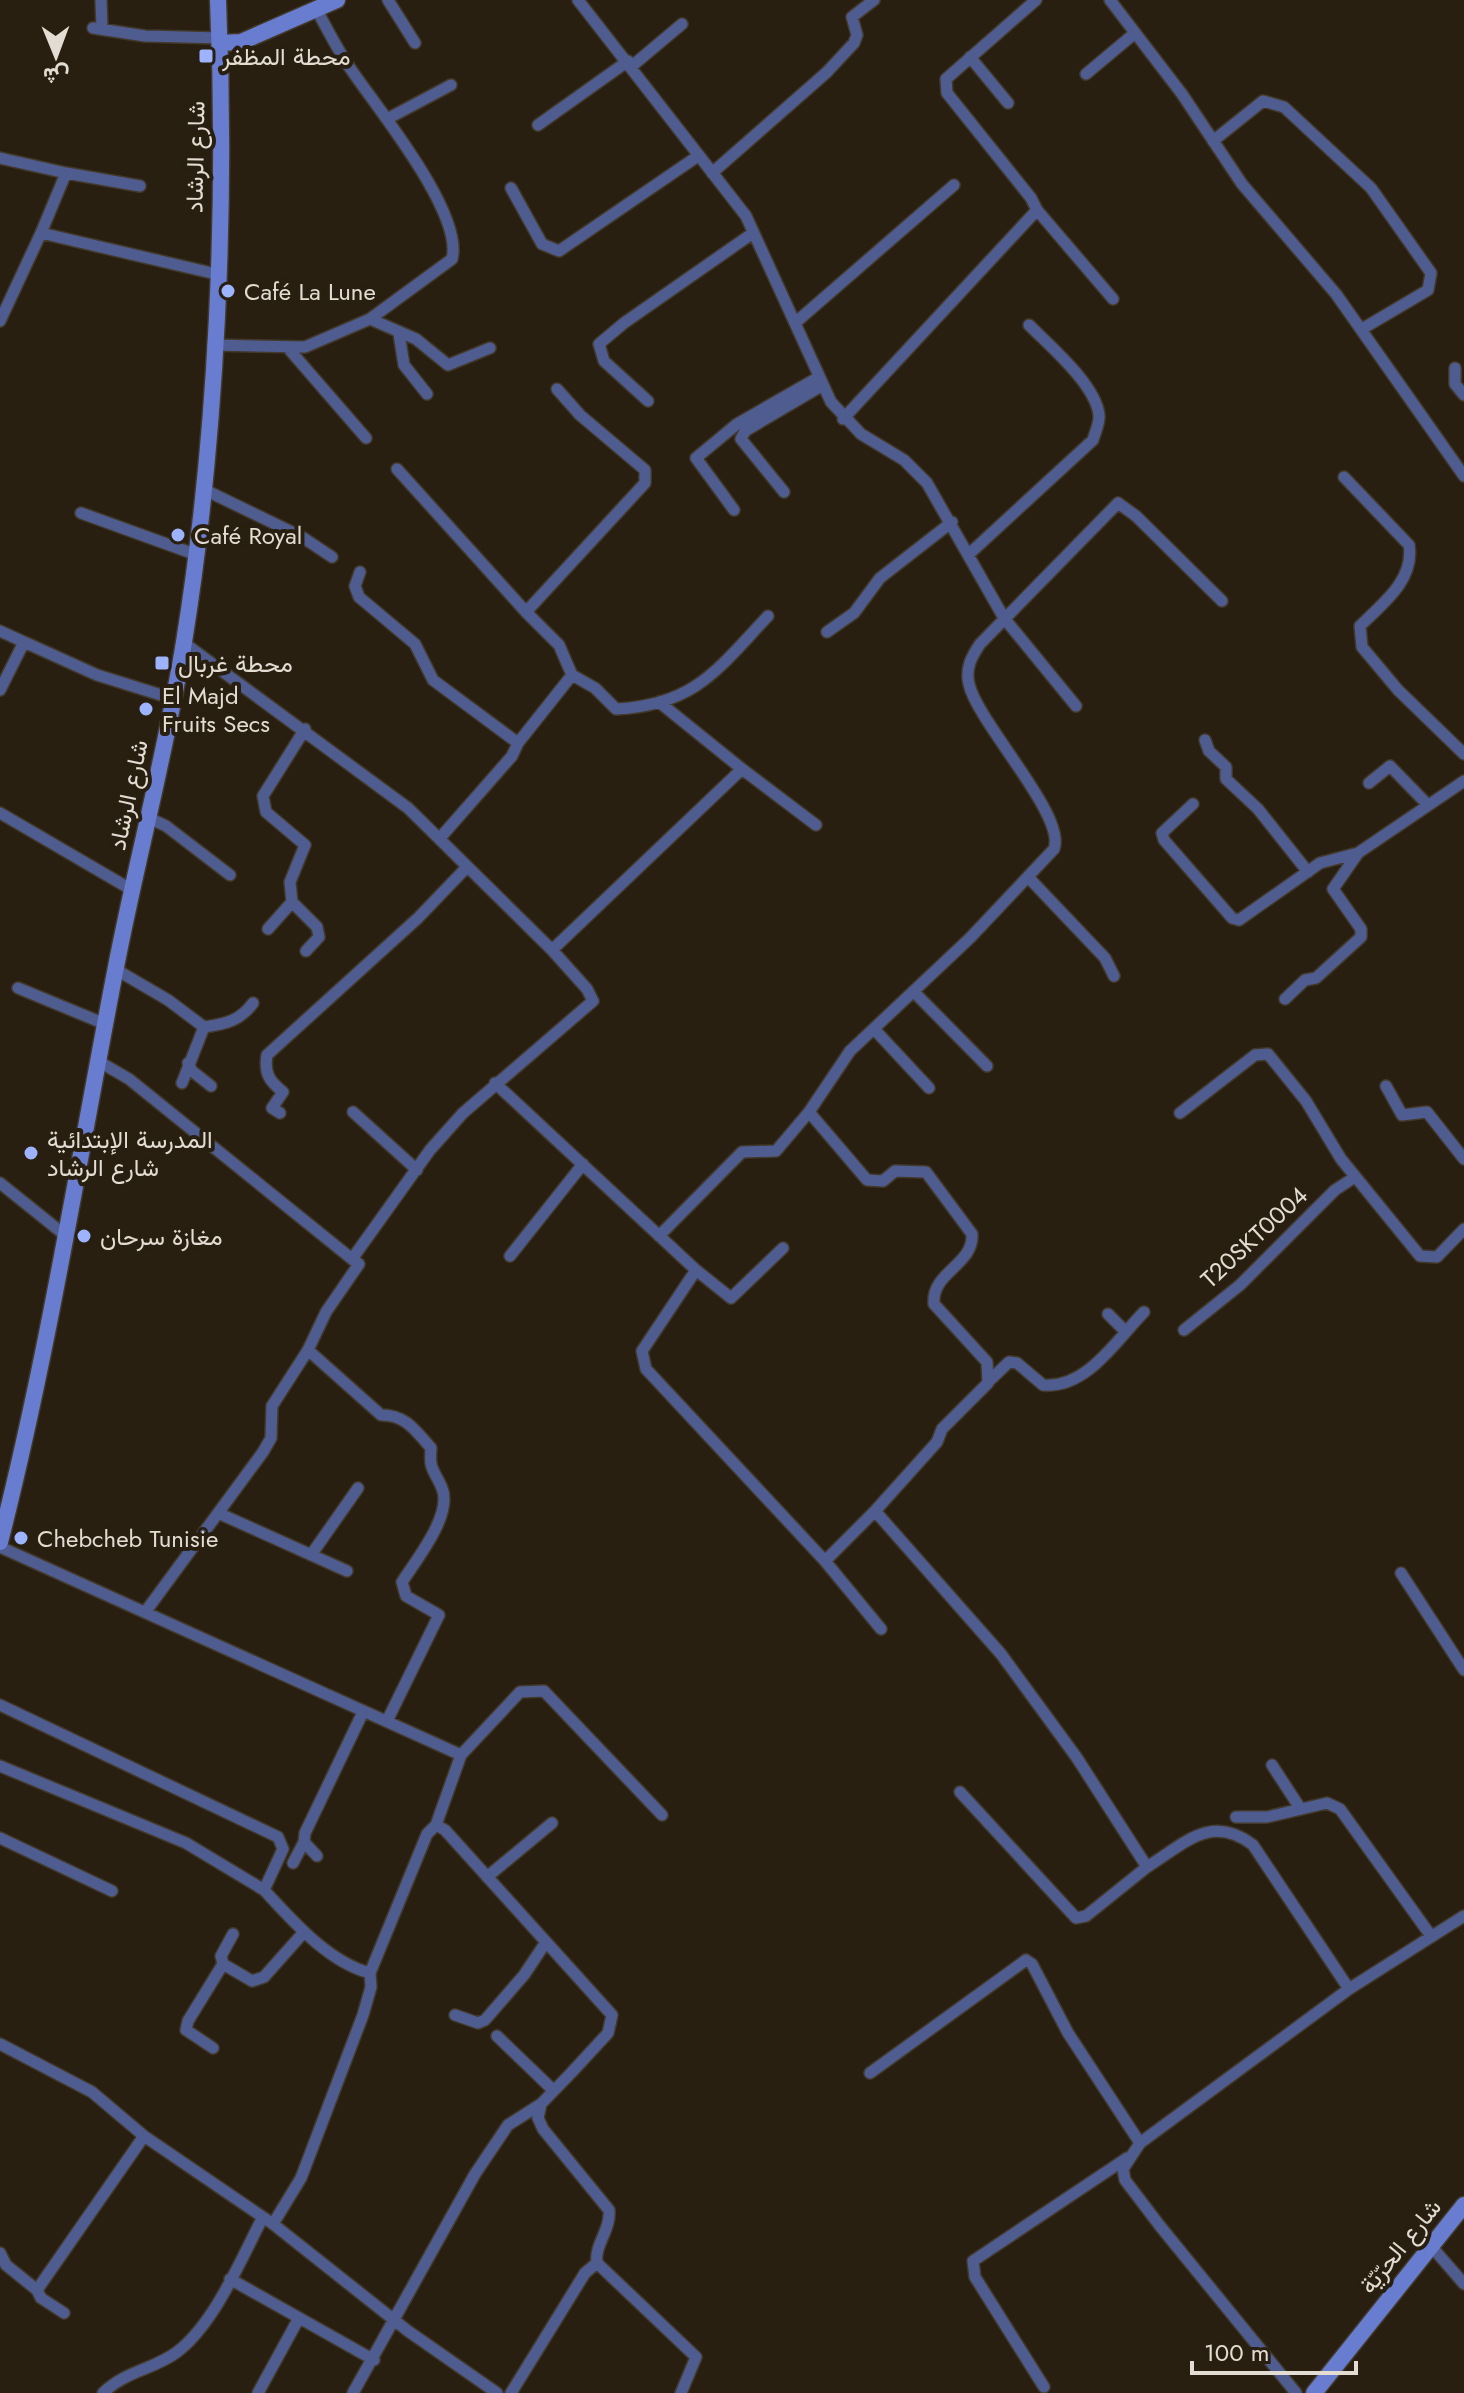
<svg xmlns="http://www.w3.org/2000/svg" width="1464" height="2393" viewBox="0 0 1464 2393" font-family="Jost,Vazirmatn,sans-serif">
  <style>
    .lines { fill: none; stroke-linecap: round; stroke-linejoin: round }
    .street-casing { stroke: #42392b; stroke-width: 14 }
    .secondary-casing { stroke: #42392b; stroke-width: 19 }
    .street { stroke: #4e5c8f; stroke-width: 11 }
    .secondary { stroke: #687dcf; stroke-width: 16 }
    .poi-dot { fill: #9eb3fd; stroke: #281f10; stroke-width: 3 }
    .labels { text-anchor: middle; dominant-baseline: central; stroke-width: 8; stroke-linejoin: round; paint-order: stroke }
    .poi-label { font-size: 24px; fill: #e2dcd2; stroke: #281f10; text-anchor: start }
    .street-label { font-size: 24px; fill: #e2dcd2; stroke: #281f10 }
  </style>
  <rect width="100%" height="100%" fill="#281f10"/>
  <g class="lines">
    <g class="street-casing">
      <path id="street" d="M101 0 102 29
        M388 0 415 43
        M578 0 746 216 831 402 861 434 904 460 927 483 1004 618 1076 706
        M1110 0 1182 94 1242 184 1336 294 1464 476
        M316 9C327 28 337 49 350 68 377 108 464 213 452 259L370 319
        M93 28 145 36 220 38
        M970 57 1008 103
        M632 66 682 24
        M1086 74 1135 33
        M387 119 451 85
        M538 125 628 61
        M1213 141 1263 101 1284 107 1371 188 1431 273 1428 290 1362 329
        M0 158 66 173 41 233
        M66 173 140 186
        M712 173 827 72 854 43 857 35 852 17 874 0
        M511 188 542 244 559 251 698 156
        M1037 210 1113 299
        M0 321 41 233 216 274
        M795 323 954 185
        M399 334 404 365 427 394
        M213 345 305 347 370 319 416 339 448 365 490 348
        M288 348 366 438
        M1455 368V384L1464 395
        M557 389 580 415 645 470V483L526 612 559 645 572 675
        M648 401 604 361 599 344 624 323 753 233
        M843 419 1037 210 1031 198 947 93 946 79 1036 0
        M397 469 526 612
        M1344 477 1409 545C1415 580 1382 604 1360 626L1362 647 1398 690 1464 754
        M203 489 302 537 332 557
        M784 492 741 439 745 431 823 385
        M734 510 696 458 737 424 819 377
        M81 513 197 555
        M968 555 1093 440C1095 432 1100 423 1099 415 1096 385 1049 345 1029 325
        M360 572 355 586 359 597 415 644 433 680 518 743
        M0 631 24 642
        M827 632 854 613 880 578 952 522
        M0 690 24 642 97 675 174 699
        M305 729 263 796 266 812 305 845 290 882 292 902 317 927 319 937 306 951
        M1205 740 1209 751 1226 767V779L1258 809 1308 872
        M742 769 816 825
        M1369 783 1390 766 1428 805
        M1193 804 1162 833 1164 840 1232 918 1239 920 1320 863 1358 853 1464 781
        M0 813 132 890
        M147 817 166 826 230 875
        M440 838 512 756 518 743 572 675 595 688 616 709C695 705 718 669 768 616
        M1029 878 1105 958 1114 976
        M268 929 292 902
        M552 950 742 769 659 702
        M115 969 168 1000 204 1027C225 1024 240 1021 253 1003
        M18 988 105 1024
        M915 993 987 1066
        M1285 999 1305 980 1316 978 1361 937V929L1333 889 1358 853
        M874 1029 929 1088
        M98 1061 129 1079 352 1259 430 1150 463 1113 593 1001 587 989 552 950 408 808 184 643
        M188 1063 192 1071 211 1086
        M182 1083 204 1027
        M495 1083 696 1270 642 1351 646 1369 825 1561 875 1511 1001 1654 1077 1758 1147 1867C1184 1844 1211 1813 1253 1845L1349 1989 1464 1916
        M1386 1086 1402 1115 1427 1112 1464 1159
        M353 1112 417 1170
        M809 1112 867 1180 883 1181 895 1171 926 1172 972 1234C974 1265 931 1272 934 1304L987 1362 988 1383 942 1429 937 1442 875 1511
        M280 1113 272 1108 283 1092C269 1081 264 1073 267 1055L418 918 467 867
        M1180 1113 1255 1055 1268 1054 1306 1101 1341 1159 1420 1256 1437 1257 1464 1229
        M0 1183 66 1236
        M659 1236 742 1152 776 1151 809 1112 850 1051 970 938 1054 849C1067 816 977 722 969 684 965 668 972 656 980 644L1118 503 1136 516 1222 601
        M510 1256 583 1164
        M696 1270 731 1298 783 1248
        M1108 1314 1125 1331
        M1184 1330 1240 1285 1335 1190 1355 1177
        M308 1350 381 1415C406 1415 415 1430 431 1448 429 1471 434 1469 442 1488 453 1515 416 1560 402 1582L406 1596 439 1615 387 1721
        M988 1382 1009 1362 1017 1363 1043 1385C1087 1389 1117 1339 1144 1312
        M218 1513 347 1571
        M0 1547 461 1755 436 1825 445 1830 612 2015 608 2033 572 2072 541 2104 508 2125 475 2174 353 2393
        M311 1555 358 1488
        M825 1561 881 1629
        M1401 1573 1464 1670
        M146 1611 263 1452 271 1438 272 1406 308 1350 326 1312 359 1264 352 1259
        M0 1705 278 1837 283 1849 264 1890C293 1921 328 1962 370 1973
        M461 1755 520 1692 544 1691 662 1815
        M1272 1765 1300 1808
        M0 1766 186 1843 264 1890
        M960 1792 1076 1918 1086 1916 1147 1867
        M1236 1817H1267L1327 1803 1340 1809 1431 1936
        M0 1838 112 1891
        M317 1856 304 1842 305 1833 363 1712
        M293 1863 304 1842
        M487 1877 552 1823
        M223 1964 221 1956 233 1934
        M455 2015 478 2023 485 2020 524 1975 546 1942
        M497 2036 553 2090
        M0 2044 92 2092 144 2136 273 2224 408 2331 497 2393
        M213 2048 186 2030 188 2021 223 1964 252 1981 264 1977 304 1932
        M870 2073 1026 1960 1032 1964 1068 2033 1140 2143
        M541 2104 538 2118 543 2129 609 2210C611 2230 594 2245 597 2263L696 2357 681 2393
        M273 2224 301 2178 363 2015 371 1987 370 1973 427 1834 436 1825
        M1431 2246 1464 2284
        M0 2253 6 2265 37 2290 144 2136
        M230 2279 374 2360
        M37 2290 41 2298 64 2313
        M1044 2387 975 2277 973 2261 1127 2158
        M103 2393C127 2370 153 2370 177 2352 215 2323 241 2259 263 2217
        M258 2393 299 2318
        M511 2393 585 2273 597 2263
        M1296 2393 1160 2226 1125 2180 1123 2169 1140 2143 1349 1989"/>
    </g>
    <g class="secondary-casing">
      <path id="secondary" d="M220 43 241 42 337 0
        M0 1542C48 1354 78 1163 115 972 136 862 166 753 184 642 217 437 227 207 218 0
        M1314 2393 1464 2205"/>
    </g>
    <use href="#street" class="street"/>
    <use href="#secondary" class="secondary"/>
  </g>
  <g class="poi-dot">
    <rect x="198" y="48" width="16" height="16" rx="4"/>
    <circle cx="228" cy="291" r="8"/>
    <circle cx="178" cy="535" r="8"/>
    <rect x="154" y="655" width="16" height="16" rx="4"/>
    <circle cx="146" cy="709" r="8"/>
    <circle cx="31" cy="1153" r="8"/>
    <circle cx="84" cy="1236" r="8"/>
    <circle cx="21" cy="1538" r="8"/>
  </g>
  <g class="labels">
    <g class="poi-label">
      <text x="222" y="56">محطة المظفر</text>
      <text x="244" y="291">Café La Lune</text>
      <text x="194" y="535">Café Royal</text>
      <text x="178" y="663">محطة غربال</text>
      <text x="162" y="695">El Majd<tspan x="162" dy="28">Fruits Secs</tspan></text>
      <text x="47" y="1139">المدرسة الإبتدائية<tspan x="47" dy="28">شارع الرشاد</tspan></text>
      <text x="100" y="1236">مغازة سرحان</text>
      <text x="37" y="1538">Chebcheb Tunisie</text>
    </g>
    <g class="street-label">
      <text transform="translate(195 157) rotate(-89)">شارع الرشاد</text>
      <text transform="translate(128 795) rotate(-78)">شارع الرشاد</text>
      <text transform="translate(1254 1237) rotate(-43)">T20SKT0004</text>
      <text transform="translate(1400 2246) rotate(-51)">شارع الحرّيّة</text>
    </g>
  </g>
  <g transform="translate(56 56) rotate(179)" stroke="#281f10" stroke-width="6" paint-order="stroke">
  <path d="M0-6L14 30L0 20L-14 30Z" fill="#e2dcd2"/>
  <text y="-12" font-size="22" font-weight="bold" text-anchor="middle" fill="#e2dcd2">ش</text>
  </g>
  <path d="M1192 2361v12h164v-12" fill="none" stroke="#e2dcd2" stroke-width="4"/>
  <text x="1204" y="2361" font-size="24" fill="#e2dcd2" stroke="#281f10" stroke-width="6" paint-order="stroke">100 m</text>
</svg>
